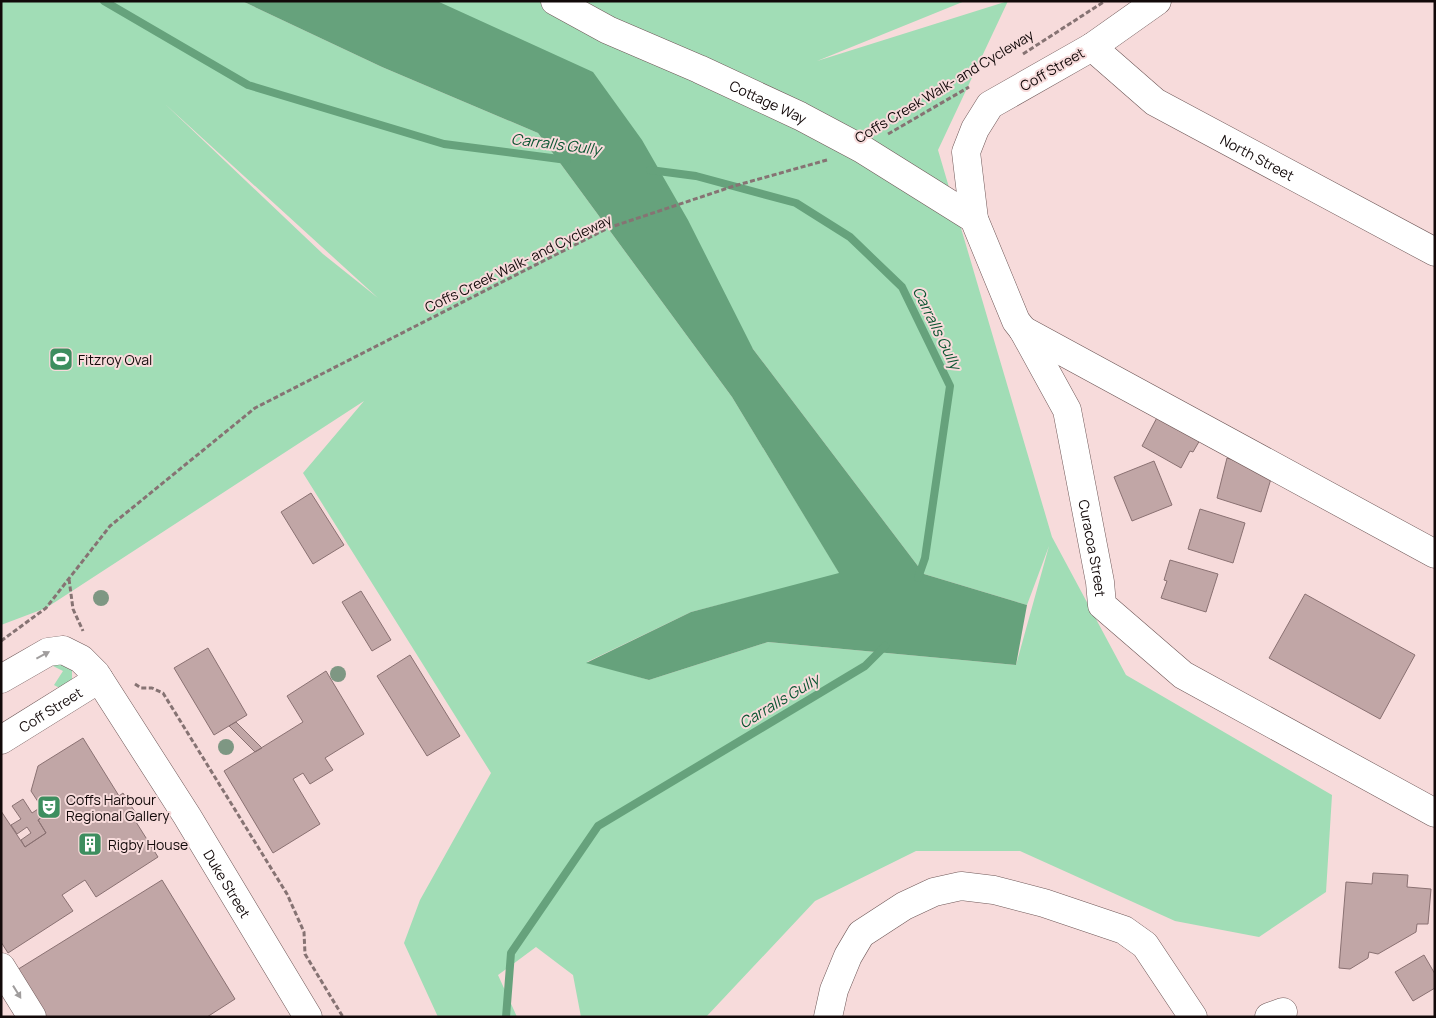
<svg xmlns="http://www.w3.org/2000/svg" width="1436" height="1018" viewBox="0 0 1436 1018" font-family="Manrope,sans-serif">
  <style>
    .green { fill: #a1ddb6; fill-rule: evenodd }
    .water { fill: #66a27c }
    .lines { fill: none; stroke-linecap: round; stroke-linejoin: round }
    .stream { stroke: #66a27c; stroke-width: 8 }
    .building { fill: #c1a6a6; stroke: #8a7172 }
    .minor-casing { stroke: #6f5858; stroke-width: 29 }
    .path { stroke: #867373; stroke-width: 3; stroke-dasharray: 5 2.5; stroke-linecap: butt }
    .minor { stroke: #fff; stroke-width: 28 }
    .tree { fill: #7e9783 }
    .oneway { fill: #a09d9d }
    .labels { text-anchor: middle; dominant-baseline: central; stroke-width: 4; stroke-linejoin: round; paint-order: stroke }
    .street-label { font-size: 14px; fill: #120909; stroke: #f7dbdb }
    .poi-label { font-size: 14px; fill: #120909; stroke: #f7dbdb; text-anchor: start }
    .water-label { font-size: 15px; font-style: italic; fill: #095430; stroke: #f7dbdb }
  </style>
  <rect width="100%" height="100%" fill="#f7dbdb"/>
  <path class="green" d="M1 1H242L382 67 538 133 732 397 840 574 691 612 587 662 649 680 768 642 1016 665 1049 546 1027 605 924 574 753 349 433 1H965L817 61 1008 1 938 150 1052 537 1126 675 1332 795 1326 892 1259 937 1175 921 1020 851H916L815 901 706 1017H581L573 975 536 947 498 975 517 1017H438L404 943 420 900 491 773 303 473 364 401 46 608 1 625ZM165 104 378 298 323 254Z
    M57 660 72 669V685L65 691 54 685 63 671 47 663Z"/>
  <path class="water" d="M242 1H437L593 72 642 140 688 220 753 349 924 574 1027 605 1016 665 768 642 649 680 586 663 691 612 839 573 732 397 538 133 382 67Z"/>
  <g class="lines">
    <path class="stream" d="M104 1 248 85 444 144 567 160
      M650 170 696 176 796 203 850 237 902 287 950 386 925 558 918 578
      M506 1017 511 953 598 826 865 666 885 646"/>
  </g>
  <path class="building" d="M1161 410 1204 433 1193 452 1190 451 1181 468 1142 446Z
    M1227 458 1273 472 1261 512 1217 498Z
    M1154 461 1172 505 1132 521 1114 477Z
    M311 493 344 545 313 564 281 512Z
    M1200 509 1245 523 1233 563 1188 549Z
    M1170 560 1218 574 1206 612 1161 598 1167 581 1164 580Z
    M361 591 391 640 372 651 342 602Z
    M1305 594 1415 655 1380 719 1269 658Z
    M208 648 247 715 214 735 174 668Z
    M410 655 460 736 427 756 377 676Z
    M326 671 364 734 325 758 333 770 310 784 303 773 293 779 320 824 273 853 224 771 303 722 287 696Z
    M236 722 262 748 255 752 229 726Z
    M83 738 119 796 123 793 135 812 131 814 158 857 96 897 85 880 62 895 73 911 8 953 1 942V811L25 847 46 833 38 820 46 814 31 791 38 766Z
    M23 799 32 813 41 807 46 814 38 820 46 833 25 847 21 840 31 833 27 827 17 834 11 825 21 819 12 806Z
    M1373 873 1408 875 1407 887 1431 889 1428 924H1417L1416 932 1378 954 1369 952 1368 958 1350 969 1339 968 1346 882 1372 884Z
    M162 880 235 999 207 1017H39L12 973Z
    M1424 955 1435 974V988L1413 1001 1395 972Z"/>
  <g class="lines">
    <g class="minor-casing">
      <g id="minor">
        <path id="s1" d="M555 1 608 30 699 69 800 116 862 149 974 219"/>
        <path id="s2" d="M1157 1 1092 47 990 105 975 129 966 152 974 219 1016 321 1023 330 1067 410 1100 582 1102 605 1183 675 1435 813"/>
        <path id="s3" d="M1092 47 1155 102 1435 252"/>
        <path d="M1023 330 1435 554"/>
        <path id="s4" d="M1 679 48 652 63 650 81 659 96 674 187 816 308 1017"/>
        <path id="s5" d="M1 740 99 679"/>
        <path d="M1 967 32 1017"/>
        <path d="M828 1017 834 990 848 956 861 934 904 906 934 892 961 886 994 890 1044 903 1124 930 1145 945 1193 1017"/>
        <path d="M1269 1017 1283 1012"/>
      </g>
    </g>
    <path class="path" d="M1023 54 1105 1
      M888 134 969 87
      M69 579 73 609 83 631
      M1 641 46 608 110 526 255 408 608 228 734 186 827 160
      M135 684 141 688H152L163 693 287 894 304 932 305 954 343 1017"/>
    <use href="#minor" class="minor"/>
  </g>
  <g class="tree">
    <circle cx="101" cy="598" r="8"/>
    <circle cx="338" cy="674" r="8"/>
    <circle cx="226" cy="747" r="8"/>
  </g>
  <defs><path id="oneway-solid" d="M-6-.8H1V-3.2L6.5 0L1 3.2V.8H-6Z" transform="scale(1.25)"/></defs>
  <g class="oneway">
    <use href="#oneway-solid" transform="translate(43 655) rotate(-28)"/>
    <use href="#oneway-solid" transform="translate(17 992) rotate(58)"/>
  </g>
  <defs>
    <g id="stadium-square" transform="scale(1.25)"><rect x="-9" y="-9" width="18" height="18" rx="4" fill="#3d8e5f" stroke="#f7dbdb"/><path d="M0-5a6.5 5 0 1 0 0 10a6.5 5 0 1 0 0-10ZM-3.5-1.8h7v3.6h-7Z" fill="#fff"/></g>
    <g id="theatre-square" transform="scale(1.25)"><rect x="-9" y="-9" width="18" height="18" rx="4" fill="#3d8e5f" stroke="#f7dbdb"/><path d="M-5-5.5Q0-4 5-5.5V0Q5 5 0 6Q-5 5-5 0ZM-3.3-2.5H-1v1.5H-3.3ZM1-2.5H3.3v1.5H1ZM-2.8 1Q0 5.5 2.8 1Z" fill="#fff"/></g>
    <g id="building-square" transform="scale(1.25)"><rect x="-9" y="-9" width="18" height="18" rx="4" fill="#3d8e5f" stroke="#f7dbdb"/><path d="M-4-6H4V6H1V3H-1V6H-4ZM-2.5-4.3h1.7v1.8h-1.7ZM.8-4.3h1.7v1.8H.8ZM-2.5-1h1.7V.8h-1.7ZM.8-1h1.7V.8H.8Z" fill="#fff"/></g>
  </defs>
  <g fill-rule="evenodd">
    <use href="#stadium-square" x="61" y="359"/>
    <use href="#theatre-square" x="49" y="807"/>
    <use href="#building-square" x="90" y="844"/>
  </g>
  <g class="labels">
    <g class="street-label">
      <text transform="translate(1052 69) rotate(-30)">Coff Street</text>
      <text transform="translate(944 86) rotate(-31)">Coffs Creek Walk- and Cycleway</text>
      <text stroke="none"><textPath href="#s1" startOffset="236">Cottage Way</textPath></text>
      <text stroke="none"><textPath href="#s3" startOffset="200">North Street</textPath></text>
      <text transform="translate(518 263) rotate(-26)">Coffs Creek Walk- and Cycleway</text>
      <text stroke="none"><textPath href="#s2" startOffset="671">Curacoa Street</textPath></text>
      <text stroke="none"><textPath href="#s5" startOffset="58">Coff Street</textPath></text>
      <text stroke="none"><textPath href="#s4" startOffset="358">Duke Street</textPath></text>
    </g>
    <g class="poi-label">
      <text x="78" y="359">Fitzroy Oval</text>
      <text x="66" y="799">Coffs Harbour<tspan x="66" dy="16">Regional Gallery</tspan></text>
      <text x="108" y="844">Rigby House</text>
    </g>
    <g class="water-label">
      <text transform="translate(556 144) rotate(7)">Carralls Gully</text>
      <text transform="translate(937 328) rotate(64)">Carralls Gully</text>
      <text transform="translate(779 701) rotate(-31)">Carralls Gully</text>
    </g>
  </g>
  <rect width="1436" height="1018" fill="none" stroke="#120909" stroke-width="5"/>
</svg>
